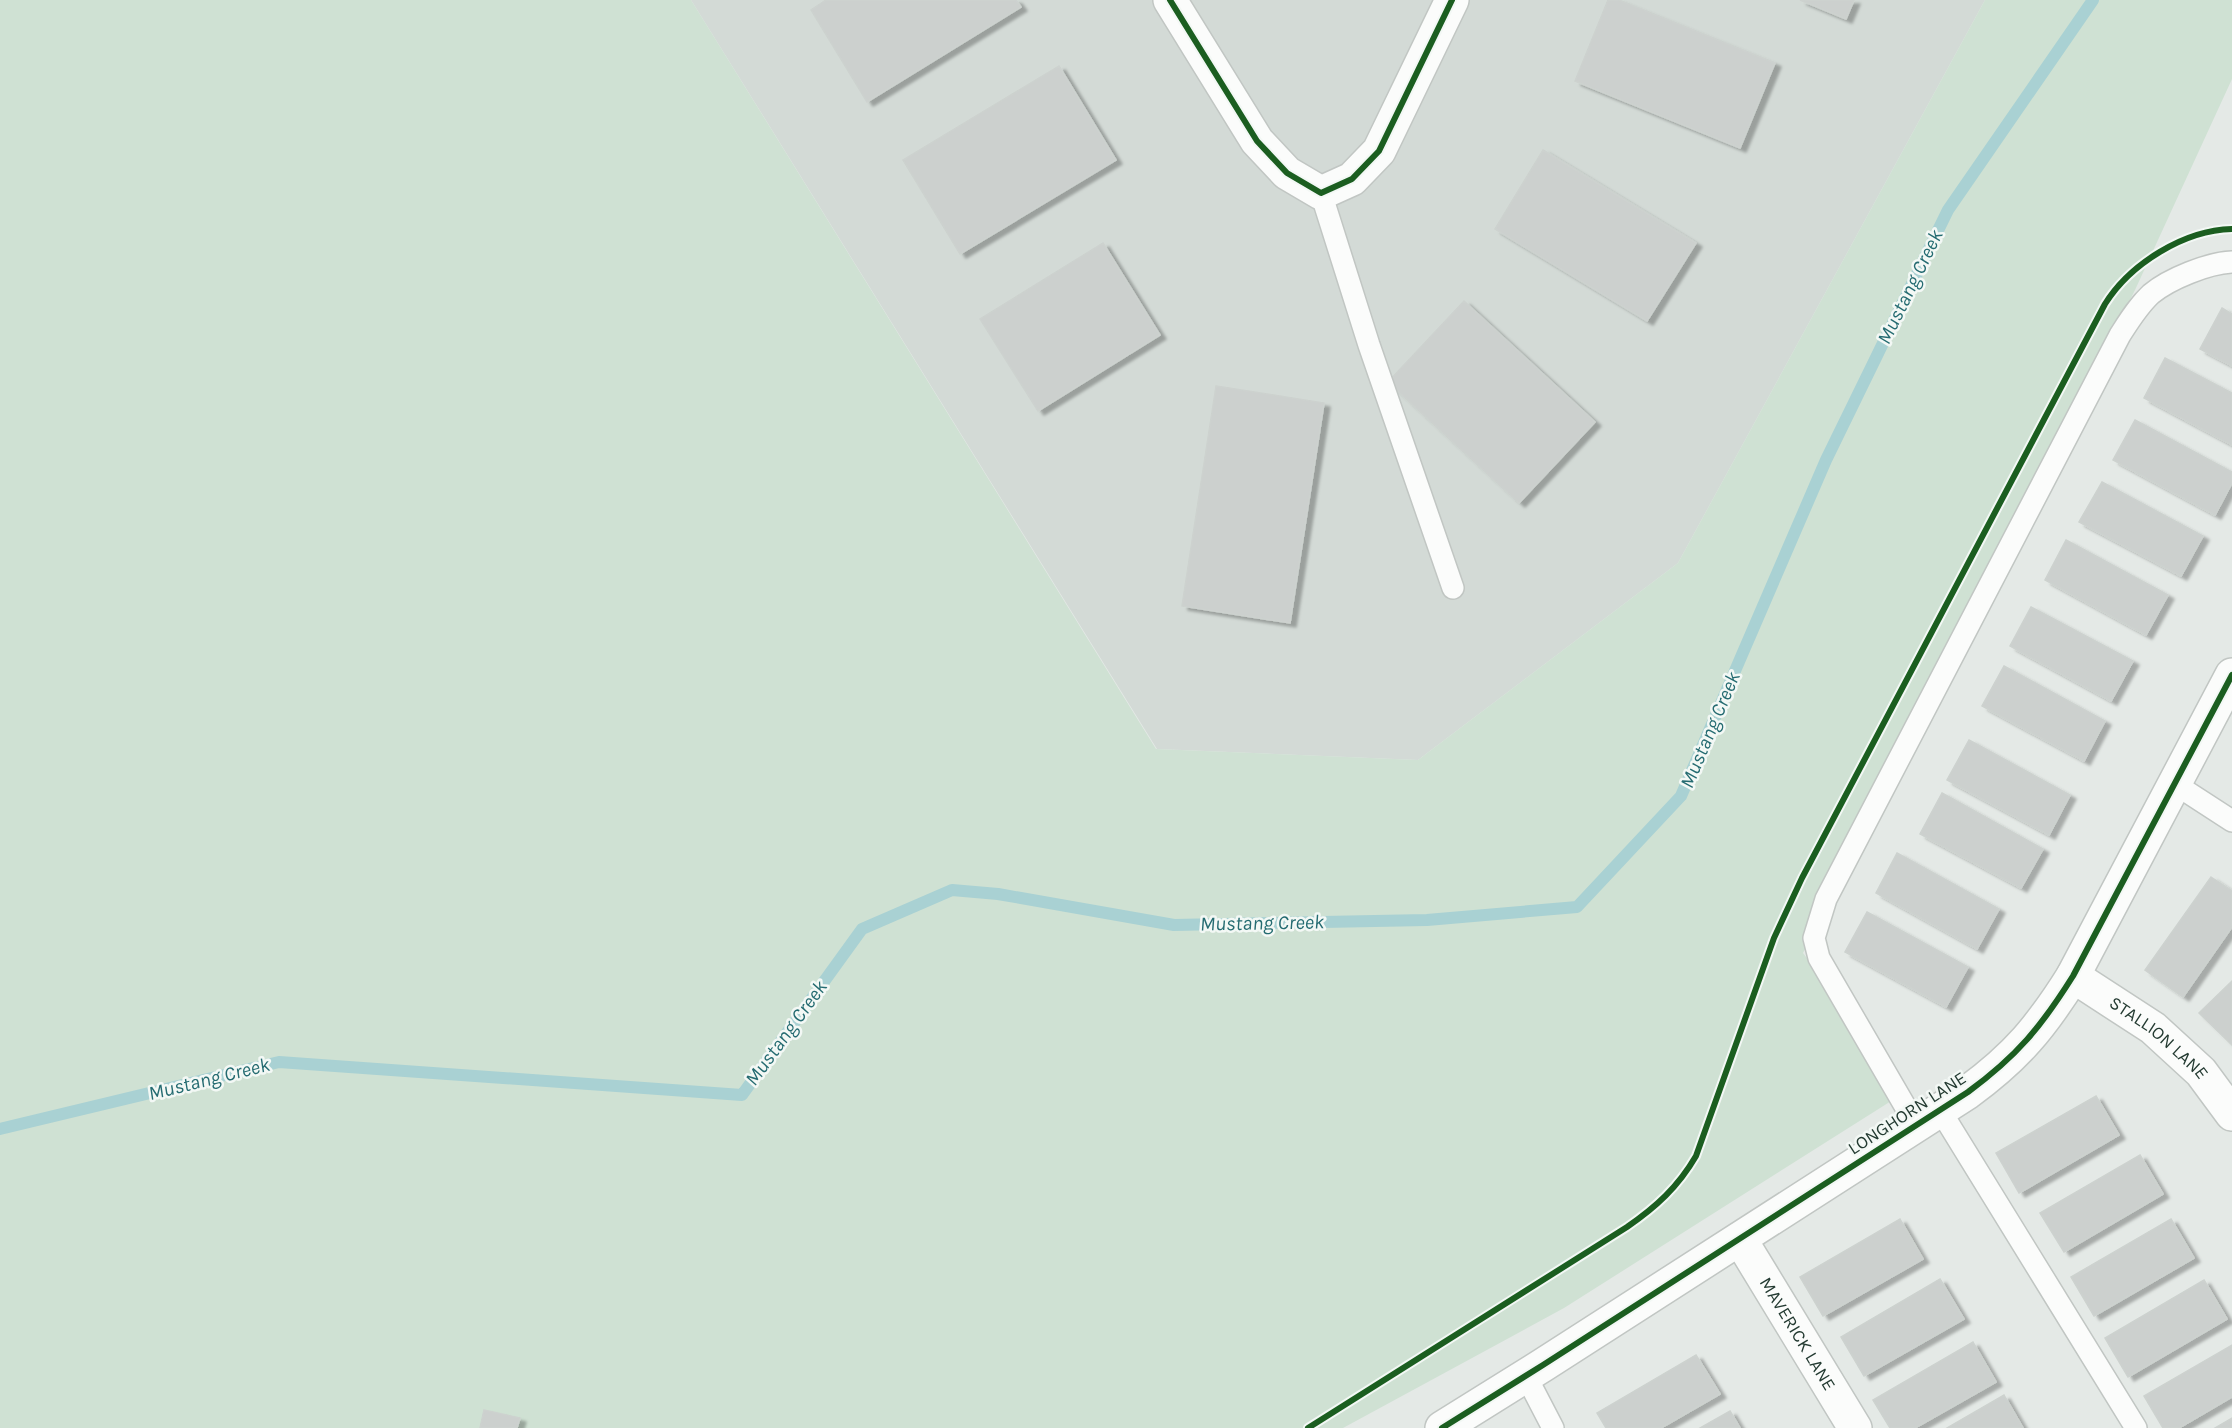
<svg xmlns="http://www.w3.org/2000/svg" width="2232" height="1428" viewBox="0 0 2232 1428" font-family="Karla,sans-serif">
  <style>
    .built { fill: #d3dad6 }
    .green { fill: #cfe1d3 }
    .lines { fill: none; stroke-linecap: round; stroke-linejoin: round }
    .stream { stroke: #a9d1d3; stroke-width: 12 }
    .building { fill: #ccd0ce; stroke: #cdd2cf; stroke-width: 1.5; filter: url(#shadow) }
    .service-casing { stroke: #c1c6c3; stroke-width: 24 }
    .minor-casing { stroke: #c1c6c3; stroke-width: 36 }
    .service { stroke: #fbfcfb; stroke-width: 21 }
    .minor { stroke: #fbfcfb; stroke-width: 33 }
    .cycleway-casing { stroke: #f3f8f5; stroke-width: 10 }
    .cycleway { stroke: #1b5e20; stroke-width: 6 }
    .labels { text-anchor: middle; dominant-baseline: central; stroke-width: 5; stroke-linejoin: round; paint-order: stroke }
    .street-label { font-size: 18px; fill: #243b32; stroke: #f3f8f5 }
    .water-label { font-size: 20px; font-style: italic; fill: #246b71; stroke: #f3f8f5 }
  </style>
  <defs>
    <filter id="shadow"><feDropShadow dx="6" dy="4" stdDeviation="1.5" flood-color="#0004"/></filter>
  </defs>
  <rect width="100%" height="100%" fill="#e4e9e6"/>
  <path class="built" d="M691 0H1985L1678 563 1418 760 1157 749Z"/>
  <path class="green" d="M0 0H691L1156 749 1418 760 1678 563 1985 0H2232V79L2135 290 1803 953 1907 1091 1564 1308 1343 1428H0Z"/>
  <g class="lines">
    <path class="stream" d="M0 1129 279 1062 742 1095 862 929 952 890 998 894 1174 925 1427 920 1577 907 1681 796 1826 460 1948 210 2093 0"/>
  </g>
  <path class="building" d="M826 0H1016L1021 7 867 102 811 10Z
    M1608 0H1619L1775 63 1740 148 1575 81Z
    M1800 0H1854L1846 19Z
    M1059 66 1116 160 960 254 903 160Z
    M1543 150 1696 243 1647 321 1495 229Z
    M1103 243 1160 335 1038 411 980 319Z
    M1464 301 1595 422 1519 503 1388 382Z
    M2222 308 2232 314V366L2200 349Z
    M2165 358 2232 393V445L2144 398Z
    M1216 386 1324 403 1290 623 1182 606Z
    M2135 420 2232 472V483L2215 515 2113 460Z
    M2102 482 2203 536 2181 576 2079 522Z
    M2066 540 2168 595 2146 635 2045 580Z
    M2031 607 2133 661 2111 701 2010 646Z
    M2004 666 2105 721 2084 761 1982 706Z
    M1969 740 2070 795 2049 835 1947 780Z
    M1942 793 2043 849 2021 888 1920 834Z
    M1897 853 1999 909 1977 949 1876 893Z
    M2211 877 2232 891V927L2183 997 2145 970Z
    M1867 912 1968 967 1946 1007 1845 952Z
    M2232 981V1045L2199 1013Z
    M2096 1096 2119 1135 2019 1193 1996 1153Z
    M2140 1155 2163 1194 2064 1252 2040 1213Z
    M1900 1219 1923 1259 1823 1316 1800 1277Z
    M2171 1219 2194 1258 2094 1316 2071 1277Z
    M1940 1279 1964 1319 1864 1376 1841 1337Z
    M2204 1280 2227 1319 2128 1377 2105 1338Z
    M1973 1342 1996 1382 1915 1428H1890L1873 1400Z
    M2232 1345V1397L2179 1428H2163L2144 1396Z
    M1696 1355 1720 1394 1661 1428H1606L1597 1413Z
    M2004 1395 2023 1428H1947Z
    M484 1410 520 1418 517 1428H480Z
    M1730 1411 1740 1428H1700Z
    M2232 1418V1428H2215Z"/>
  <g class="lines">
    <g class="service-casing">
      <path id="service" d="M1321 193 1369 345 1453 588
        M2175 784 2232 821
        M1940 1110 2136 1428
        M1916 1125 1819 958 1814 938 1826 899 2120 335C2129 321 2138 306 2151 294 2169 279 2208 263 2232 262
        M1526 1376 1553 1428"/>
    </g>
    <g class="minor-casing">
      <g id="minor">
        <path d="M1170 0 1257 141 1287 173 1321 193 1352 179 1379 151 1452 0"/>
        <path id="s1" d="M2073 976 2153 1028 2201 1072 2232 1114"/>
        <path id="s2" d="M1740 1239 1855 1428"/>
        <path d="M1442 1428 1543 1365 1968 1092C2017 1056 2041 1027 2073 976L2232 675"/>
      </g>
    </g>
    <use href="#service" class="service"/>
    <use href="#minor" class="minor"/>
    <g class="cycleway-casing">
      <path id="cycleway" d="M1170 0 1257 141 1287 173 1321 193 1352 179 1379 151 1452 0
        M1308 1428 1627 1227C1656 1207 1678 1187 1696 1156L1774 938 1802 878 2105 304C2130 264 2184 230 2232 229
        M1442 1428 1543 1365 1968 1092C2017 1056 2041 1027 2073 976L2232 675"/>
    </g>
    <use href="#cycleway" class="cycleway"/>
  </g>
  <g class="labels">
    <g class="street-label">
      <text stroke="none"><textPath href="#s1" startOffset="106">STALLION LANE</textPath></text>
      <text transform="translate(1907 1113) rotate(-33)">LONGHORN LANE</text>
      <text stroke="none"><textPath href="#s2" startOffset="111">MAVERICK LANE</textPath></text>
    </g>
    <g class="water-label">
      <text transform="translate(1910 287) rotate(-64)">Mustang Creek</text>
      <text transform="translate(1710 730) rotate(-67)">Mustang Creek</text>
      <text transform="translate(1262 923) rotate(-1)">Mustang Creek</text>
      <text transform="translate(786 1033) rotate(-54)">Mustang Creek</text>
      <text transform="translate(209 1079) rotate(-14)">Mustang Creek</text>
    </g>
  </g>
</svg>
